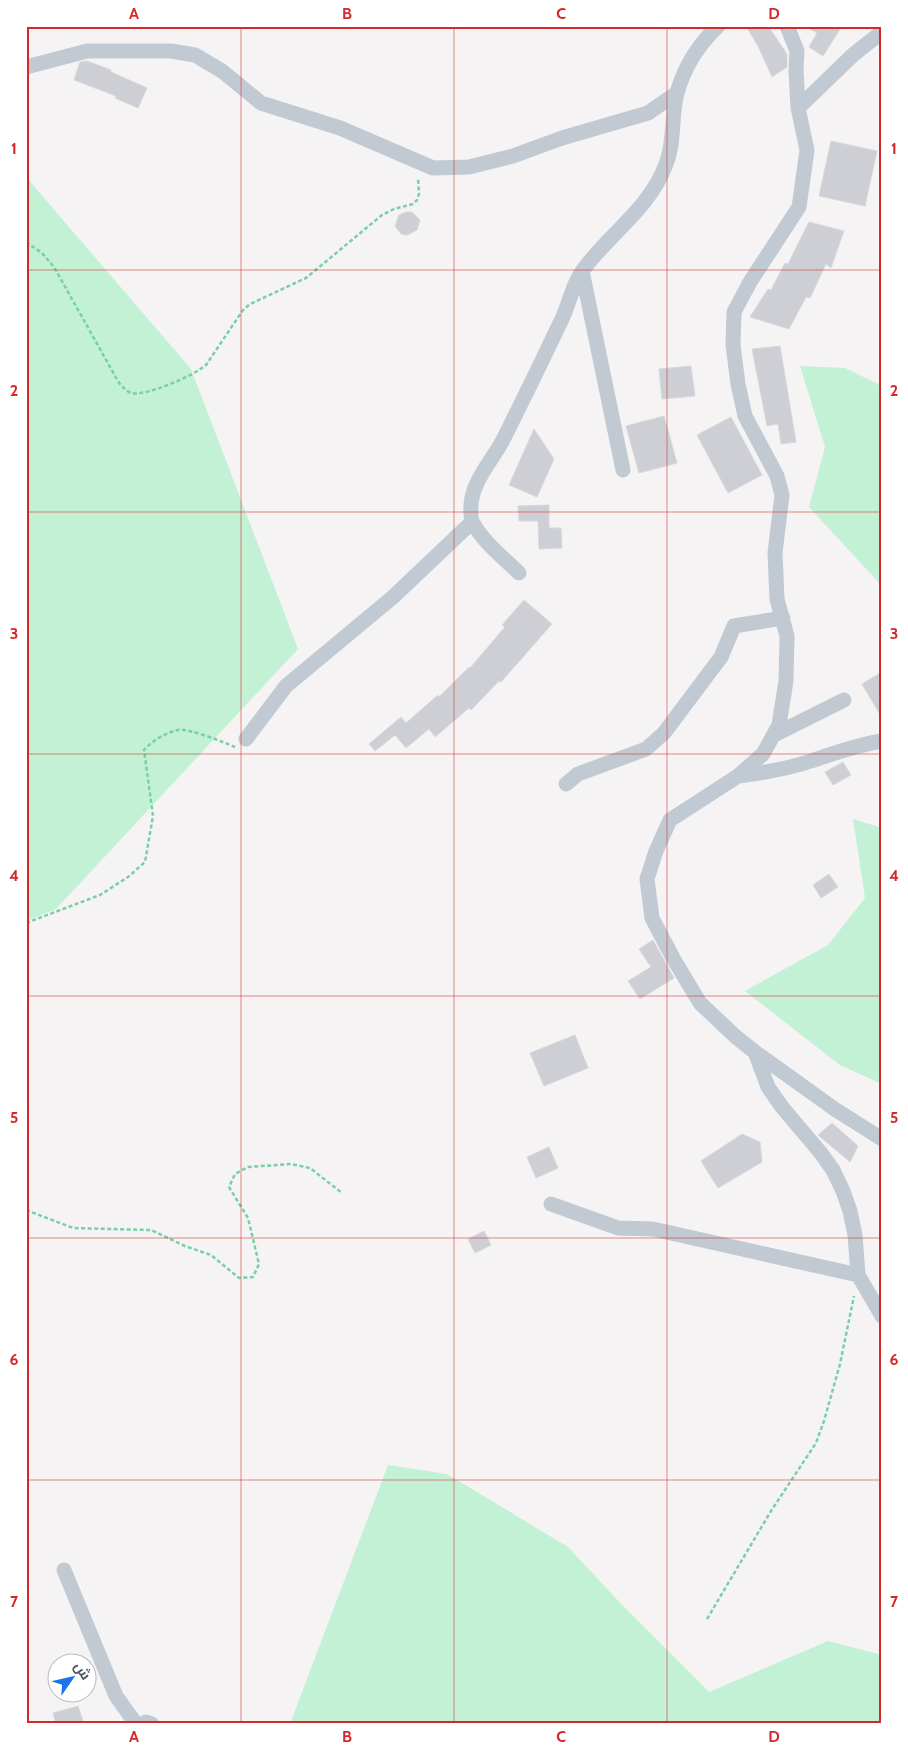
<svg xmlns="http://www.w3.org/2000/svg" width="908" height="1750" viewBox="0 0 908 1750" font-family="Cabin,Cairo,sans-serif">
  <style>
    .green { fill: #c3f1d5 }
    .building { fill: #cdcfd5; stroke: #d7d9de }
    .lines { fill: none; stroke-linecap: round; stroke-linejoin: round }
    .path { stroke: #7ad0a6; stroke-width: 2.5; stroke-dasharray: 4 2.5; stroke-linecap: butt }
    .minor { stroke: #c1cad2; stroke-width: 15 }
    .grid { fill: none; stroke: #d62828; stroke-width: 1; stroke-opacity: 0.55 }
    .neatline { fill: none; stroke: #d62828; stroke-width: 2 }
    .grid-label { font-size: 16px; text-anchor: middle; font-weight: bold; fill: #d62828 }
  </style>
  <rect width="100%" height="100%" fill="#f5f3f3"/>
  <path class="green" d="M26 177 191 369 298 649 56 909 26 921Z
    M800 366 845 368 882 386V586L809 507 825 447Z
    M853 819 882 828V1084L840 1065 745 991 828 945 865 898Z
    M388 1465 447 1474 568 1547 623 1606 709 1692 828 1641 882 1655V1724H290Z"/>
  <path class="building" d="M746 26H768L787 54V67L772 77 758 46Z
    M805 26H842L823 56 809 47 817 33Z
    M87 61 111 70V72L147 88 138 108 115 98 116 96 74 80 80 62Z
    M831 141 877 151 865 206 819 196Z
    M406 212H412L420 220 417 230 407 235 401 234 395 226 399 215Z
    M809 222 844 231 831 268 826 264 810 298 806 297 789 329 750 317 768 289 771 290 785 263 788 264Z
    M780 346 796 442 781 444 778 424 767 426 752 349Z
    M691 366 695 396 662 399 659 369Z
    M664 416 677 463 639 473 626 426Z
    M731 417 762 475 728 493 697 435Z
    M534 429 554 459 537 497 509 485Z
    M549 505V528H561L562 548 539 549 538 521H519L518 506Z
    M524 600 552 624 501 682 499 681 471 710 469 708 435 737 429 729 406 748 395 735 375 751 369 744 401 717 406 723 438 695 439 697 469 667 470 668 505 627 502 625Z
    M882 672V718L862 684Z
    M843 762 851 775 833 785 825 772Z
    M829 874 838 887 821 898 813 885Z
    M653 940 674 978 640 999 628 981 651 967 639 949Z
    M575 1035 588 1068 544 1086 530 1053Z
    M832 1123 858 1146 850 1162 818 1135Z
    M742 1134 760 1142 762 1162 718 1188 701 1161Z
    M549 1147 558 1168 536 1178 527 1157Z
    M484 1231 491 1245 475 1253 468 1239Z
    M78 1706 84 1724H56L53 1713Z"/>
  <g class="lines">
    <path class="path" d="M26 242 42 253 54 267 119 383C123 387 126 391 131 393 145 397 195 375 206 365L243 310 250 304 306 278 382 215 394 209 413 204 417 200 419 194 418 178
      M26 923 100 895 128 877 145 862 153 816 144 750C152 741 165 733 178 730 189 728 223 742 235 747
      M26 1210 73 1228 151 1230 185 1246 211 1255 239 1278 253 1277 259 1264 248 1218 229 1187 235 1174 248 1167 291 1164 310 1168 342 1193
      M707 1619 771 1511 816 1443 824 1421 840 1364 854 1296"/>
    <path class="minor" d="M787 26 797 51 796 70 798 108 807 150 802 186 799 207 750 282 734 312 733 345 738 384 745 416 777 476 782 495 775 553 777 599 787 636 786 681 779 725 763 754 738 776 670 820 656 851 647 879 652 918 673 958 700 1003 736 1037 755 1052 836 1110 882 1139
      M26 67 87 51H171L195 55 222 71 261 103 340 128 433 168 469 167 513 156 562 138 648 113 677 93
      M798 108 854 54 882 32
      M582 271 623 470
      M519 573C504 558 483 542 473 523 470 519 471 510 471 505 472 481 494 458 504 438 524 398 543 359 562 319 570 302 572 285 583 270 609 234 651 207 666 164 675 142 671 115 677 93 684 68 699 44 718 26
      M774 735 844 700
      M246 739 286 686 393 597 472 522
      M738 776C763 773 787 769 811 761 835 753 856 745 882 741
      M566 784 578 774 646 749 664 733 721 657 734 626 783 618
      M755 1052 768 1087 782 1107 820 1152 833 1170 843 1191 850 1211 855 1235 858 1275 882 1316
      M551 1204 618 1228 653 1229 858 1275
      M64 1570 116 1696 136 1724
      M143 1724 146 1722 152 1724"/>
  </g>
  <path class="grid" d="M241 26V1724M454 26V1724M667 26V1724M26 270H882M26 512H882M26 754H882M26 996H882M26 1238H882M26 1480H882"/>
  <rect width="908" height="1750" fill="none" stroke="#ffffff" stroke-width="55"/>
  <g transform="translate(72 1678) rotate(56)"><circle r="24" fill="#ffffff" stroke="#b7bbc0"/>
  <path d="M0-4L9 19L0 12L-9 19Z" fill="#1a73e8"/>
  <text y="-8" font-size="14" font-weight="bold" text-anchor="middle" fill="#4a5661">ش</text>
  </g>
  <rect x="28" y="28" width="852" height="1694" class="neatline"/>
  <g class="grid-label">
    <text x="134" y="19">A</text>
    <text x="347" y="19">B</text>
    <text x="561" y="19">C</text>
    <text x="774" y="19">D</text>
    <text x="14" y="154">1</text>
    <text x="894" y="154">1</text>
    <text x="14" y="396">2</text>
    <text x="894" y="396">2</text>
    <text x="14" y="639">3</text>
    <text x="894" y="639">3</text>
    <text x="14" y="881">4</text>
    <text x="894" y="881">4</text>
    <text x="14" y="1123">5</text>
    <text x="894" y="1123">5</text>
    <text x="14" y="1365">6</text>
    <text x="894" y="1365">6</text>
    <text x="14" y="1607">7</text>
    <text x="894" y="1607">7</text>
    <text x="134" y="1742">A</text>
    <text x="347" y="1742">B</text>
    <text x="561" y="1742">C</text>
    <text x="774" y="1742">D</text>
  </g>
</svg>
